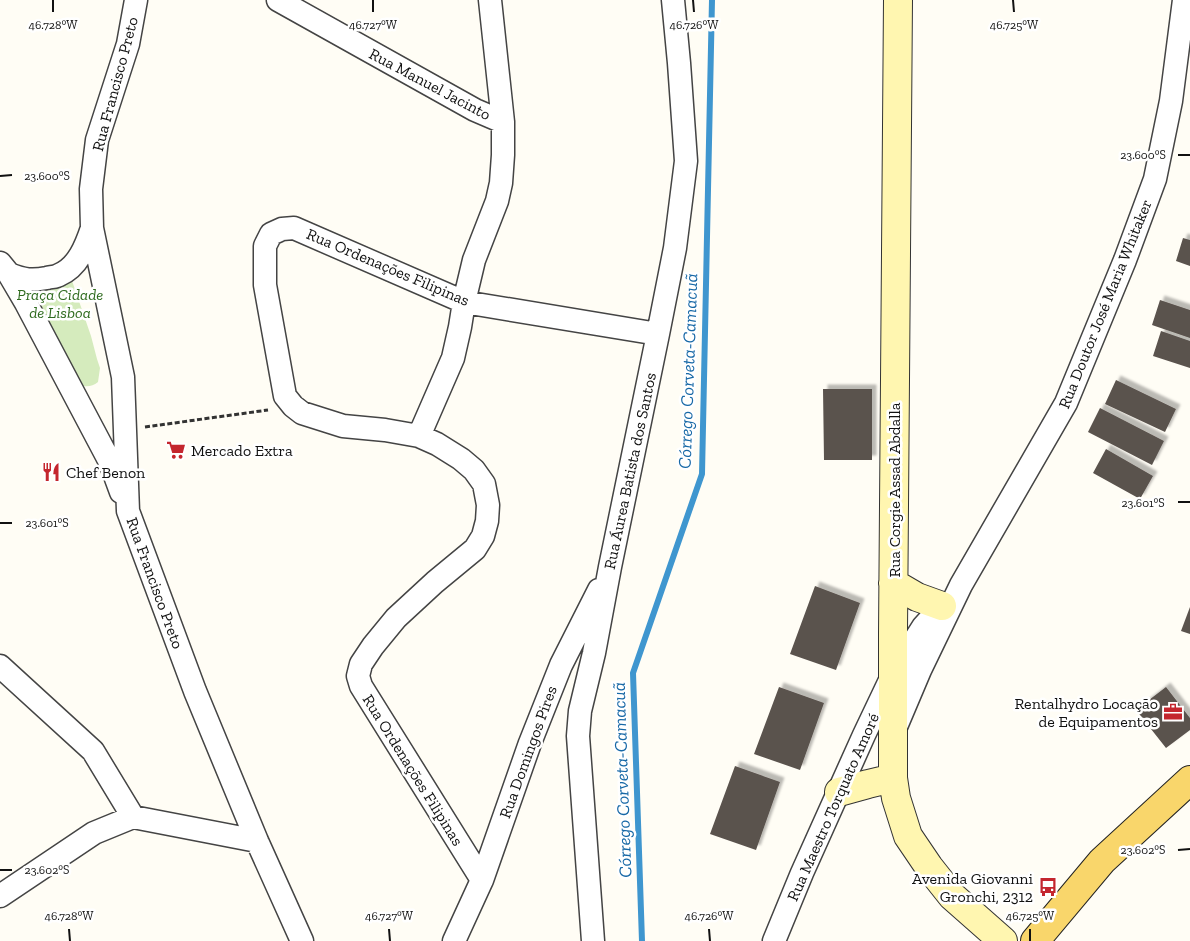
<svg xmlns="http://www.w3.org/2000/svg" width="1190" height="941" viewBox="0 0 1190 941" font-family="'Zilla Slab',serif">
  <style>
    .green { fill: #d5ebbd }
    .lines { fill: none; stroke-linecap: round; stroke-linejoin: round }
    .stream { stroke: #3f96cf; stroke-width: 6 }
    .building { fill: #5a524d; filter: url(#shadow) }
    .street-casing { stroke: #444; stroke-width: 25 }
    .secondary-casing { stroke: #333; stroke-width: 30 }
    .primary-casing { stroke: #222; stroke-width: 30 }
    .path { stroke: #333; stroke-width: 3; stroke-dasharray: 5 2.5; stroke-linecap: butt }
    .street { stroke: #fff; stroke-width: 22 }
    .secondary { stroke: #fff6b0; stroke-width: 28 }
    .primary { stroke: #f9d66b; stroke-width: 28 }
    .ticks { fill: none; stroke: #111; stroke-width: 2 }
    .labels { text-anchor: middle; dominant-baseline: central; stroke-width: 5; stroke-linejoin: round; paint-order: stroke }
    .street-label { font-size: 16px; fill: #111; stroke: #fff }
    .park-label { font-size: 16px; font-style: italic; fill: #2f6b1f; stroke: #fff }
    .poi-label { font-size: 16px; fill: #111; stroke: #fff; text-anchor: start }
    .water-label { font-size: 18px; font-style: italic; fill: #1768a6; stroke: #fff }
    .ticks-label { font-size: 12px; text-anchor: middle; fill: #111; stroke: #fff; stroke-width: 5; stroke-linejoin: round; paint-order: stroke }
  </style>
  <defs>
    <filter id="shadow"><feDropShadow dx="4.5" dy="-4.5" stdDeviation="1" flood-color="#0004"/></filter>
  </defs>
  <rect width="100%" height="100%" fill="#fffdf5"/>
  <path class="green" d="M70 275 91 336 97 359 100 368 98 382C93 386 89 387 82 386L26 284Z"/>
  <g class="lines">
    <path class="stream" d="M642 941 633 673 702 474 712 0"/>
  </g>
  <path class="building" d="M1183 238 1190 240V266L1176 261Z
    M1160 300 1190 310V338L1152 325Z
    M1161 331 1190 341V368L1153 356Z
    M1116 380 1176 409 1165 432 1105 404Z
    M823 389H872V460H824Z
    M1100 408 1164 441 1152 465 1088 432Z
    M1106 449 1153 476 1140 499 1093 473Z
    M815 586 860 603 836 670 790 654Z
    M1190 607V634L1181 631Z
    M779 687 824 703 800 770 754 754Z
    M1166 687 1190 718V730L1166 748 1136 710Z
    M735 766 780 782 756 850 710 834Z"/>
  <g class="lines">
    <g class="street-casing">
      <path id="street" d="M136 0 128 44 97 140 91 189 92 228 123 377 128 511 195 691 257 841 302 941
        M278 0 475 110 503 122
        M0 263 9 274 26 303 110 462 121 492
        M9 274C24 280 32 281 47 278 51 277 56 277 59 275 78 267 86 246 92 228
        M419 436 453 358 460 327 464 302 474 260 497 201 501 183 503 155V122L490 0
        M0 666 93 751 133 817
        M895 729 920 670 961 585 1066 403 1125 260 1155 179 1171 101 1184 0
        M482 880 361 686 358 676 361 664 373 646 396 618 435 582 475 549 483 536 487 521 488 505 484 484 474 470 461 459 437 444 419 436 385 430 343 426 302 413 293 406 285 396 265 285V246L271 234 282 229 294 228 464 302 658 334
        M0 896 94 833 133 817 257 841
        M454 941 482 880 530 743 561 665 599 590
        M593 941 578 736 580 711 594 653 610 567 658 334 675 248 686 161 679 63 673 0
        M774 941 802 873 864 735 893 674 923 627 942 606"/>
    </g>
    <g class="secondary-casing">
      <path id="secondary" d="M898 0 893 633V778L896 798 908 836 929 867 952 896 1003 941
        M893 583 917 597 942 606
        M839 792 868 784 893 778"/>
    </g>
    <g class="primary-casing">
      <path id="primary" d="M1035 941 1102 861 1190 780"/>
    </g>
    <path class="path" d="M145 427 268 410"/>
    <use href="#street" class="street"/>
    <use href="#secondary" class="secondary"/>
    <use href="#primary" class="primary"/>
  </g>
  <path class="ticks" d="M53 0V12M373 0V12M693 0 694 12M1013 0 1014 12M1178 155H1190M0 176 12 175M1178 502H1190M0 523H12M1178 850 1190 849M0 870H12M69 929 70 941M389 929 390 941M709 929 710 941M1030 929V941"/>
  <defs>
    <g id="supermarket-bare" transform="scale(1.5)"><path d="M-6-5.5h2.5l.6 2H6L4.5 2H-2.5L-4.4-4H-6ZM-1.5 3.2a1.3 1.3 0 1 0 .1 0ZM3 3.2a1.3 1.3 0 1 0 .1 0Z" fill="#c4262e" stroke="#fff" stroke-width="2.5" paint-order="stroke"/></g>
    <g id="restaurant-bare" transform="scale(1.5)"><path d="M-5-6h1v4h1v-4h1v4h1v-4h1v5L-1.5 .5V6h-2V.5L-5-1ZM5-6V6H3V1.5H1.5Q1.5-4 5-6Z" fill="#c4262e" stroke="#fff" stroke-width="2.5" paint-order="stroke"/></g>
    <g id="office-bare" transform="scale(1.5)"><path d="M-6-3h4V-5.5h4V-3h4V5H-6ZM-1-4.5V-3h2v-1.5ZM-6 0V1H6V0Z" fill="#c4262e" stroke="#fff" stroke-width="2.5" paint-order="stroke"/></g>
    <g id="bus-bare" transform="scale(1.5)"><path d="M-5-6H5V4H4V6H2V4H-2V6H-4V4H-5ZM-3.5-4V0h7V-4ZM-3.5 1.2v1.5H-2V1.2ZM2 1.2v1.5H3.5V1.2Z" fill="#c4262e" stroke="#fff" stroke-width="2.5" paint-order="stroke"/></g>
  </defs>
  <g fill-rule="evenodd">
    <use href="#supermarket-bare" x="176" y="450"/>
    <use href="#restaurant-bare" x="51" y="472"/>
    <use href="#office-bare" x="1173" y="712"/>
    <use href="#bus-bare" x="1048" y="887"/>
  </g>
  <g class="labels">
    <g class="street-label">
      <text transform="translate(115 84) rotate(-75)">Rua Francisco Preto</text>
      <text transform="translate(430 84) rotate(28)">Rua Manuel Jacinto</text>
      <text transform="translate(388 267) rotate(23)">Rua Ordenações Filipinas</text>
      <text transform="translate(1105 304) rotate(-68)">Rua Doutor José Maria Whitaker</text>
      <text transform="translate(630 471) rotate(-78)">Rua Áurea Batista dos Santos</text>
      <text transform="translate(894 490) rotate(-90)">Rua Corgie Assad Abdalla</text>
      <text transform="translate(155 583) rotate(70)">Rua Francisco Preto</text>
      <text transform="translate(528 752) rotate(-70)">Rua Domingos Pires</text>
      <text transform="translate(413 770) rotate(58)">Rua Ordenações Filipinas</text>
      <text transform="translate(833 807) rotate(-66)">Rua Maestro Torquato Amoré</text>
    </g>
    <g class="park-label">
      <text x="60" y="294">Praça Cidade<tspan x="60" dy="18">de Lisboa</tspan></text>
    </g>
    <g class="poi-label">
      <text x="191" y="450">Mercado Extra</text>
      <text x="66" y="472">Chef Benon</text>
      <text x="1158" y="703" text-anchor="end">Rentalhydro Locação<tspan x="1158" dy="18">de Equipamentos</tspan></text>
      <text x="1033" y="878" text-anchor="end">Avenida Giovanni<tspan x="1033" dy="18">Gronchi, 2312</tspan></text>
    </g>
    <g class="water-label">
      <text transform="translate(688 371) rotate(-88)">Córrego Corveta-Camacuã</text>
      <text transform="translate(622 780) rotate(-92)">Córrego Corveta-Camacuã</text>
    </g>
  </g>
  <g class="ticks-label">
    <text x="53" y="29">46.728°W</text>
    <text x="373" y="29">46.727°W</text>
    <text x="694" y="29">46.726°W</text>
    <text x="1014" y="29">46.725°W</text>
    <text x="1143" y="159">23.600°S</text>
    <text x="47" y="180">23.600°S</text>
    <text x="1143" y="507">23.601°S</text>
    <text x="47" y="527">23.601°S</text>
    <text x="1143" y="854">23.602°S</text>
    <text x="47" y="874">23.602°S</text>
    <text x="69" y="920">46.728°W</text>
    <text x="389" y="920">46.727°W</text>
    <text x="709" y="920">46.726°W</text>
    <text x="1030" y="920">46.725°W</text>
  </g>
</svg>
